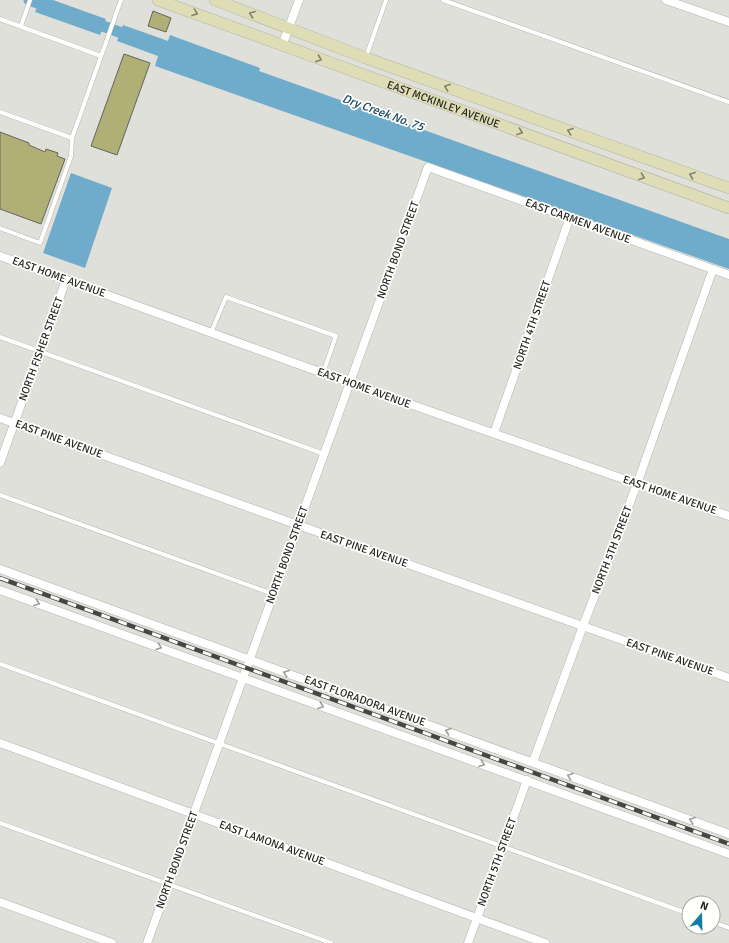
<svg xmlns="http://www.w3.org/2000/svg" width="729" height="943" viewBox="0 0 729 943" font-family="Signika,sans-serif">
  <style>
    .water { fill: #6fabcb }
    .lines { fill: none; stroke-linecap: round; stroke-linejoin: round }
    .canal { stroke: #6fabcb; stroke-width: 11 }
    .building { fill: #b0b076; stroke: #64645f }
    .service-casing { stroke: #b3b3ae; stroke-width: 5 }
    .minor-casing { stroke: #b3b3ae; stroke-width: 9 }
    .secondary-casing { stroke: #b3b3ae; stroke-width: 12 }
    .service { stroke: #fff; stroke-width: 4 }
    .minor { stroke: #fff; stroke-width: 8 }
    .secondary { stroke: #deddb6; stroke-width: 11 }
    .rail-casing { stroke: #464643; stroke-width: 4.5 }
    .rail { stroke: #fffffe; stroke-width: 3; stroke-dasharray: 9; stroke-linecap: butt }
    .oneway { stroke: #82826d }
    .oneway2 { stroke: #9d9d9c }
    .labels { text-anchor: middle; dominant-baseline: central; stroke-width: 3.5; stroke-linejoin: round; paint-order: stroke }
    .street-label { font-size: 11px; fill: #262624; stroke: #fffffe }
    .water-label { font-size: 12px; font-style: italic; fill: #16475e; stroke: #fffffe }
  </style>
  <rect width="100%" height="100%" fill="#e0e0db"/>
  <path class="water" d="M40 0H53L106 19 100 35 35 12Z
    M123 25 168 41 170 35 260 68 259 71 729 239V269L155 66 158 56 117 41Z
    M71 173 112 188 85 268 43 253Z"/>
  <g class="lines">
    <path class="canal" d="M29 0 52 8
      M89 21 133 37"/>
  </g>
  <path class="building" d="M153 11 171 18 166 32 148 26Z
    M124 54 150 63 117 155 91 146Z
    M0 132 29 143V145L45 152 46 149 58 153 57 156 65 159 41 224 0 209Z"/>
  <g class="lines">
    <g class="service-casing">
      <path id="service" d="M443 0 729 102
        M0 19 101 56
        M21 26 30 0
        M366 57 386 0
        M0 112 72 138 121 0
        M0 228 40 243 71 156 72 138
        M211 333 226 297 336 336 323 373
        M0 337 324 454
        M0 495 273 594
        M0 664 689 914
        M0 823 331 943
        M713 922 729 928"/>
    </g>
    <g class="minor-casing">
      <path id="minor" d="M666 0 729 22
        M282 46 299 0
        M0 256 350 383 729 516
        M0 418 298 525 729 678
        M494 433 570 217
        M0 463 66 280
        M0 569 729 834
        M0 590 729 854
        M0 743 545 943
        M533 762 583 626 637 484 713 269
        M0 902 112 943
        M147 943 428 167 729 275
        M468 943 527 780"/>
    </g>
    <g class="secondary-casing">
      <g id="secondary">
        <path id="s1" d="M158 0 729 208"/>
        <path d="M215 0 366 58 729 188"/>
      </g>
    </g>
    <use href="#service" class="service"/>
    <use href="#minor" class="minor"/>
    <use href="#secondary" class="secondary"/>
    <g class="rail-casing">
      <path id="rail" d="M0 578 729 844"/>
    </g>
    <use href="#rail" class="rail"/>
  </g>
  <defs><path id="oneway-chevron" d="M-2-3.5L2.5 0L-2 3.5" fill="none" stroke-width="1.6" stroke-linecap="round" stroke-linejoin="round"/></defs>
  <g class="oneway">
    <use href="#oneway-chevron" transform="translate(195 13) rotate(20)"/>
    <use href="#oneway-chevron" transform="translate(252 14) rotate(-159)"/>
    <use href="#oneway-chevron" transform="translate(319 59) rotate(20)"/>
    <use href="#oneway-chevron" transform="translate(447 87) rotate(-160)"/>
    <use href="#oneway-chevron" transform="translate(570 131) rotate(-160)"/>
    <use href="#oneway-chevron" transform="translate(520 132) rotate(20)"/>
    <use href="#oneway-chevron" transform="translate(692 175) rotate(-160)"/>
    <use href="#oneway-chevron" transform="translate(642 177) rotate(20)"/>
  </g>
  <g class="oneway2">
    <use href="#oneway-chevron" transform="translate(37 603) rotate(20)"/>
    <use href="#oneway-chevron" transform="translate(159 647) rotate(20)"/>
    <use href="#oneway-chevron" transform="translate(286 673) rotate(-160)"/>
    <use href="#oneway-chevron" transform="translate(321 706) rotate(20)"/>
    <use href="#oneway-chevron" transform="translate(448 731) rotate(-160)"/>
    <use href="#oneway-chevron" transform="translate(482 764) rotate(20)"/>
    <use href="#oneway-chevron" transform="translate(570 776) rotate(-160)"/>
    <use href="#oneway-chevron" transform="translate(692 820) rotate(-160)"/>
  </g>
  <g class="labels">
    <g class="street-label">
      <text stroke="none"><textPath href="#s1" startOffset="304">EAST MCKINLEY AVENUE</textPath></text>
      <text transform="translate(578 221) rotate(20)">EAST CARMEN AVENUE</text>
      <text transform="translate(398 250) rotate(-70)">NORTH BOND STREET</text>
      <text transform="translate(59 277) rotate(20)">EAST HOME AVENUE</text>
      <text transform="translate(532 325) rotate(-71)">NORTH 4TH STREET</text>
      <text transform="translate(41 349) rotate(-70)">NORTH FISHER STREET</text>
      <text transform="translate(364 388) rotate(20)">EAST HOME AVENUE</text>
      <text transform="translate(59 439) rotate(20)">EAST PINE AVENUE</text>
      <text transform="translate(670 495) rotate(19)">EAST HOME AVENUE</text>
      <text transform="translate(364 549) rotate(19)">EAST PINE AVENUE</text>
      <text transform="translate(612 550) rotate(-69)">NORTH 5TH STREET</text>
      <text transform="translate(287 555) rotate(-70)">NORTH BOND STREET</text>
      <text transform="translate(670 657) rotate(19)">EAST PINE AVENUE</text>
      <text transform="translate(365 701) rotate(20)">EAST FLORADORA AVENUE</text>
      <text transform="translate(272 843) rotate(20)">EAST LAMONA AVENUE</text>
      <text transform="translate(177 860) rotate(-70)">NORTH BOND STREET</text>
      <text transform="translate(497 862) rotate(-70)">NORTH 5TH STREET</text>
    </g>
    <g class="water-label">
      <text transform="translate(383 113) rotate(20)">Dry Creek No. 75</text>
    </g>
  </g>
  <g transform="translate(701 915) rotate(20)"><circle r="19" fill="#fffffe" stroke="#a8a8a7"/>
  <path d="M0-3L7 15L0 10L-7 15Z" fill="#127ca6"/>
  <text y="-6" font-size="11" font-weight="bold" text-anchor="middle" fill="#262624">N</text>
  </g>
</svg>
